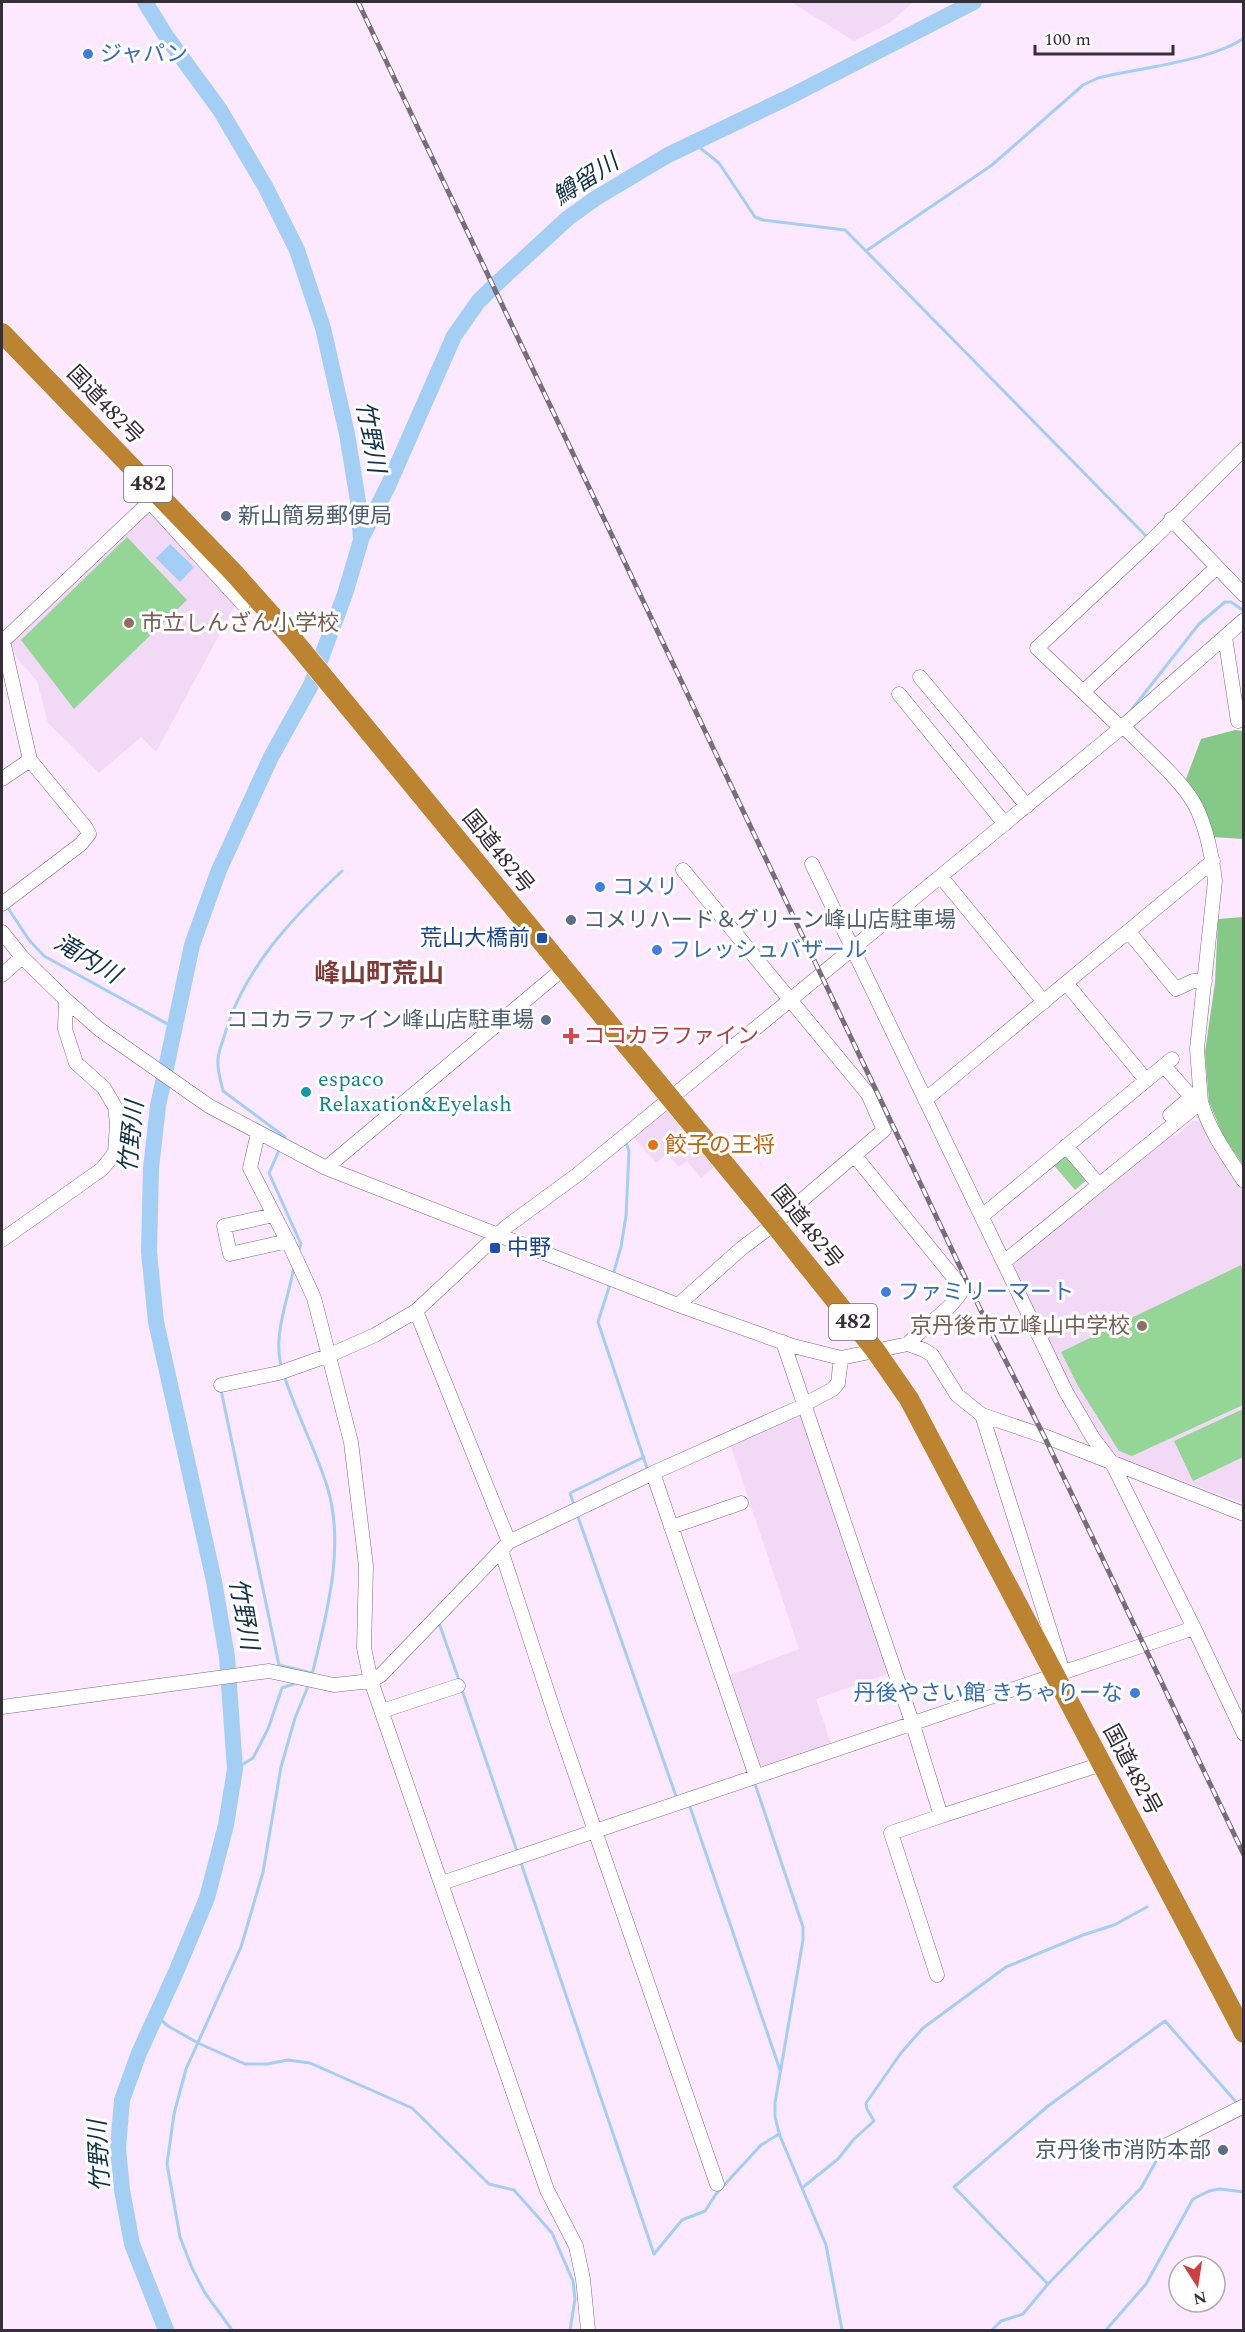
<svg xmlns="http://www.w3.org/2000/svg" width="1245" height="2332" viewBox="0 0 1245 2332" font-family="Spectral,'Noto Sans JP',serif">
  <style>
    .built { fill: #f2daf6 }
    .green { fill: #94d696 }
    .forest { fill: #84c986 }
    .water { fill: #a3cff4 }
    .lines { fill: none; stroke-linecap: round; stroke-linejoin: round }
    .stream { stroke: #a3cff4; stroke-width: 3 }
    .river { stroke: #a3cff4; stroke-width: 16 }
    .minor-casing { stroke: #7d6c7f; stroke-width: 15 }
    .highway-casing { stroke: #fff; stroke-width: 21 }
    .minor { stroke: #fff; stroke-width: 14 }
    .highway { stroke: #bc8430; stroke-width: 20 }
    .rail-casing { stroke: #786d7a; stroke-width: 5 }
    .rail { stroke: #fff; stroke-width: 3; stroke-dasharray: 9; stroke-linecap: butt }
    .shop-dot { fill: #3f7fe0; stroke: #fff; stroke-width: 2 }
    .service-dot { fill: #5c6f8a; stroke: #fff; stroke-width: 2 }
    .education-dot { fill: #8d6e63; stroke: #fff; stroke-width: 2 }
    .transit-dot { fill: #1a4fb4; stroke: #fff; stroke-width: 2 }
    .health-dot { fill: #e0444e; stroke: #fff; stroke-width: 2 }
    .culture-dot { fill: #0f9aa8; stroke: #fff; stroke-width: 2 }
    .food-dot { fill: #e8710a; stroke: #fff; stroke-width: 2 }
    .labels { text-anchor: middle; dominant-baseline: central; stroke-width: 6; stroke-linejoin: round; paint-order: stroke }
    .shield { fill: #fff; stroke: #726d72; stroke-width: 1.5 }
    .shield-label { font-size: 21px; font-weight: bold; fill: #352e36 }
    .shop-label { font-size: 22px; fill: #366cbe; stroke: #fff; text-anchor: start }
    .street-label { font-size: 22px; fill: #352e36; stroke: #fff }
    .service-label { font-size: 22px; fill: #4e5e75; stroke: #fff; text-anchor: start }
    .education-label { font-size: 22px; fill: #785e54; stroke: #fff; text-anchor: start }
    .transit-label { font-size: 22px; fill: #164399; stroke: #fff; text-anchor: end }
    .health-label { font-size: 22px; fill: #be3a42; stroke: #fff; text-anchor: start }
    .culture-label { font-size: 22px; fill: #0d838f; stroke: #fff; text-anchor: start }
    .food-label { font-size: 22px; fill: #c56008; stroke: #fff; text-anchor: start }
    .water-label { font-size: 24px; font-style: italic; fill: #11324a; stroke: #fff }
    .quarter-label { font-size: 26px; font-weight: bold; fill: #823a37; stroke: #fff }
  </style>
  <rect width="100%" height="100%" fill="#fce8ff"/>
  <path class="built" d="M797 2H913L891 22 854 41 794 4Z
    M150 509 237 602 156 752 141 737 99 773 48 723 37 681 15 656 11 644Z
    M665 1108 714 1167 701 1178 687 1161 679 1167 667 1154 656 1163 632 1135Z
    M1193 1121 1202 1122 1243 1192V1503L1115 1456 1070 1390 1011 1263 1168 1133 1176 1136Z
    M801 1410 890 1673 816 1699 832 1746 767 1768 760 1764 730 1675 799 1649 730 1444Z"/>
  <path class="green" d="M127 537 187 600 74 709 21 640Z
    M1065 1151 1089 1178 1075 1190 1052 1163Z
    M1241 1265 1244 1274 1243 1405 1132 1456 1119 1451 1078 1386 1061 1352Z
    M1243 1409V1457L1193 1481 1174 1441Z"/>
  <path class="forest" d="M1235 730 1243 731V839L1213 837 1198 799 1186 779 1201 739Z
    M1243 917V1165L1223 1135 1209 1102 1205 1052 1215 983 1218 919Z"/>
  <path class="water" d="M170 544 194 567 180 582 156 558Z"/>
  <g class="lines">
    <path class="stream" d="M694 143 719 163 755 217 763 220 845 230 866 251 992 165 1083 85 1098 78C1139 68 1211 61 1244 38
      M866 251 1148 538
      M1129 713 1199 624 1225 602H1231L1244 611
      M6 905 29 940 44 956 173 1027
      M283 1142 285 1137 223 1091C221 1082 217 1069 218 1060 218 1052 222 1044 224 1037 243 969 292 918 342 871
      M280 1148 269 1173 301 1244 298 1252
      M613 1275 621 1247 626 1216 629 1151 625 1140
      M610 1284 598 1322 648 1471
      M282 1369C272 1336 288 1300 294 1267
      M284 1375C296 1413 315 1448 327 1486 346 1547 326 1616 312 1675
      M221 1390 279 1665 312 1673
      M574 1505 570 1493 644 1457
      M577 1514 677 1799
      M439 1623 460 1683
      M462 1690 518 1854
      M235 1769 253 1758 268 1729 282 1688 296 1683
      M754 1781 803 1927V1940L775 2103V2117L780 2136 826 2245 842 2330
      M689 1804 780 2070
      M520 1860 654 2254 682 2220 705 2211 716 2194 761 2145 779 2134
      M156 2016 168 2026 198 2043 245 2064H267L288 2060 310 2063 412 2108 489 2184 514 2190 552 2233 573 2281 575 2299 570 2330
      M802 2188 838 2159 854 2139 874 2121 867 2109 866 2103 901 2053 923 2028 1006 1967 1083 1935 1114 1925 1147 1907
      M1048 2284 954 2187 1048 2106 1165 2021 1237 2103
      M232 2330 205 2293 192 2268 180 2237 167 2164 174 2114 186 2069 241 1947 263 1872 281 1767 295 1718 309 1684
      M992 2330 1001 2321 1023 2314 1048 2284 1141 2188 1162 2151
      M1106 2330 1146 2284 1193 2199 1209 2191 1220 2189 1244 2192"/>
    <path class="river" d="M145 2 166 36 220 110 265 186 297 250 323 328 347 434 358 501 361 540 345 594 311 685 271 757 219 870 192 945 158 1106 151 1168 149 1252 156 1322 214 1581 227 1657 235 1769 226 1825 207 1898 176 1972 139 2053 122 2100 118 2148 122 2190 132 2244 166 2330
      M361 539 388 486 454 336 478 302 494 286 568 218 596 198 668 155 787 98 974 2"/>
    <g class="minor-casing">
      <path id="minor" d="M150 502 243 604
        M1171 519 1244 595
        M1225 637 1238 721
        M2 642 158 494
        M920 677 1027 806
        M1083 692 1217 567
        M899 694 1005 824
        M1121 728 1037 648 1148 544 1244 449
        M2 779 30 760
        M812 864 1066 1392 1093 1438 1112 1463 1194 1628 1244 1734
        M941 877 1044 1002
        M2 904 81 844 89 834 86 828 30 760 3 641
        M2 932 22 957 66 1000 99 1029 209 1106 326 1168 678 1305 793 1346 841 1358 908 1344 924 1350 932 1355 957 1395 982 1415 1044 1436 1244 1514
        M1129 932 1176 989 1193 981H1205
        M2 975 22 957
        M1066 983 1146 1080
        M1164 1066 1188 1093 1189 1099 1170 1115
        M925 1100 1213 861
        M1201 1102C1210 1132 1227 1155 1244 1181
        M258 1133 250 1168 292 1250 314 1298 351 1442 366 1566 364 1648 371 1681 547 2190 576 2246 583 2279 588 2330
        M1066 1146 1094 1179
        M855 1156 963 1289C951 1311 924 1325 908 1344
        M326 1168 564 968
        M274 1215 224 1226 230 1254 288 1241
        M982 1216 1172 1059
        M2 1240 102 1169 115 1153 117 1124 115 1107 104 1088 76 1063 65 1029 66 1000
        M1004 1262 1201 1102 1197 1049 1215 881C1212 856 1207 828 1195 805 1181 779 1144 748 1123 726
        M678 1305 742 1248 774 1224 884 1130 868 1094 683 870
        M416 1311 509 1542
        M783 1342 913 1725 941 1816 891 1833 937 1975
        M221 1385 279 1373 330 1355 375 1335 416 1311 506 1227 577 1175 1121 728 1244 620
        M982 1415 1063 1672
        M653 1473 756 1776
        M671 1527 741 1503
        M501 1550 556 1718 717 2184
        M2 1707 269 1671 334 1685 371 1681 381 1675 509 1542 653 1473 796 1409 833 1389 838 1383 841 1358
        M382 1711 458 1686
        M941 1816 1102 1764
        M442 1883 1194 1628
        M1165 2146 1244 2106"/>
    </g>
    <g class="highway-casing">
      <path id="highway" d="M2 333 234 573 291 637 774 1224 875 1350 909 1399 1244 2033"/>
    </g>
    <use href="#minor" class="minor"/>
    <use href="#highway" class="highway"/>
    <g class="rail-casing">
      <path id="rail" d="M358 2 993 1336 1044 1436 1244 1855"/>
    </g>
    <use href="#rail" class="rail"/>
  </g>
  <g class="shop-dot">
    <circle cx="88" cy="54" r="6"/>
    <circle cx="600" cy="887" r="6"/>
    <circle cx="657" cy="950" r="6"/>
    <circle cx="886" cy="1292" r="6"/>
    <circle cx="1135" cy="1693" r="6"/>
  </g>
  <g class="service-dot">
    <circle cx="226" cy="516" r="6"/>
    <circle cx="571" cy="920" r="6"/>
    <circle cx="546" cy="1020" r="6"/>
    <circle cx="1223" cy="2150" r="6"/>
  </g>
  <g class="education-dot">
    <circle cx="129" cy="623" r="6"/>
    <circle cx="1142" cy="1326" r="6"/>
  </g>
  <g class="transit-dot">
    <rect x="536" y="932" width="12" height="12" rx="3"/>
    <rect x="489" y="1242" width="12" height="12" rx="3"/>
  </g>
  <path class="health-dot" d="M568 1027h6v6h6v6h-6v6h-6v-6h-6v-6h6z"/>
  <circle class="culture-dot" cx="306" cy="1092" r="6"/>
  <circle class="food-dot" cx="653" cy="1145" r="6"/>
  <g class="labels">
    <g class="shield">
      <rect x="124" y="466" width="48" height="36" rx="4.5"/>
      <rect x="829" y="1304" width="48" height="36" rx="4.5"/>
    </g>
    <g class="shield-label">
      <text x="148" y="484">482</text>
      <text x="853" y="1322">482</text>
    </g>
    <g class="shop-label">
      <text x="100" y="54">ジャパン</text>
      <text x="612" y="887">コメリ</text>
      <text x="669" y="950">フレッシュバザール</text>
      <text x="898" y="1292">ファミリーマート</text>
      <text x="1123" y="1693" text-anchor="end">丹後やさい館 きちゃりーな</text>
    </g>
    <g class="street-label">
      <text transform="translate(105 405) rotate(46)">国道482号</text>
      <text transform="translate(498 852) rotate(51)">国道482号</text>
      <text transform="translate(807 1227) rotate(51)">国道482号</text>
      <text transform="translate(1132 1770) rotate(62)">国道482号</text>
    </g>
    <g class="service-label">
      <text x="238" y="516">新山簡易郵便局</text>
      <text x="583" y="920">コメリハード＆グリーン峰山店駐車場</text>
      <text x="534" y="1020" text-anchor="end">ココカラファイン峰山店駐車場</text>
      <text x="1211" y="2150" text-anchor="end">京丹後市消防本部</text>
    </g>
    <g class="education-label">
      <text x="141" y="623">市立しんざん小学校</text>
      <text x="1130" y="1326" text-anchor="end">京丹後市立峰山中学校</text>
    </g>
    <g class="transit-label">
      <text x="530" y="938">荒山大橋前</text>
      <text x="507" y="1248" text-anchor="start">中野</text>
    </g>
    <g class="health-label">
      <text x="583" y="1036">ココカラファイン</text>
    </g>
    <g class="culture-label">
      <text x="318" y="1079">espaco<tspan x="318" dy="25">Relaxation&amp;Eyelash</tspan></text>
    </g>
    <g class="food-label">
      <text x="665" y="1145">餃子の王将</text>
    </g>
    <g class="water-label">
      <text transform="translate(586 180) rotate(-33)">鱒留川</text>
      <text transform="translate(370 437) rotate(80)">竹野川</text>
      <text transform="translate(87 959) rotate(31)">滝内川</text>
      <text transform="translate(132 1137) rotate(-84)">竹野川</text>
      <text transform="translate(243 1614) rotate(80)">竹野川</text>
      <text transform="translate(100 2156) rotate(-93)">竹野川</text>
    </g>
    <g class="quarter-label">
      <text x="379" y="974">峰山町荒山</text>
    </g>
  </g>
  <rect width="1245" height="2332" fill="none" stroke="#352e36" stroke-width="6"/>
  <g transform="translate(1197 2284) rotate(168)"><circle r="28" fill="#ffffff" stroke="#aeabaf" stroke-width="1.5"/>
  <path d="M0-4.5L10 22L0 15L-10 22Z" fill="#ce3f40"/>
  <text y="-9" font-size="16" font-weight="bold" text-anchor="middle" fill="#352e36">N</text>
  </g>
  <path d="M1035 45v9h138v-9" fill="none" stroke="#352e36" stroke-width="3"/>
  <text x="1044" y="45" font-size="18" fill="#352e36" stroke="#ffffff" stroke-width="4.5" paint-order="stroke">100 m</text>
</svg>
